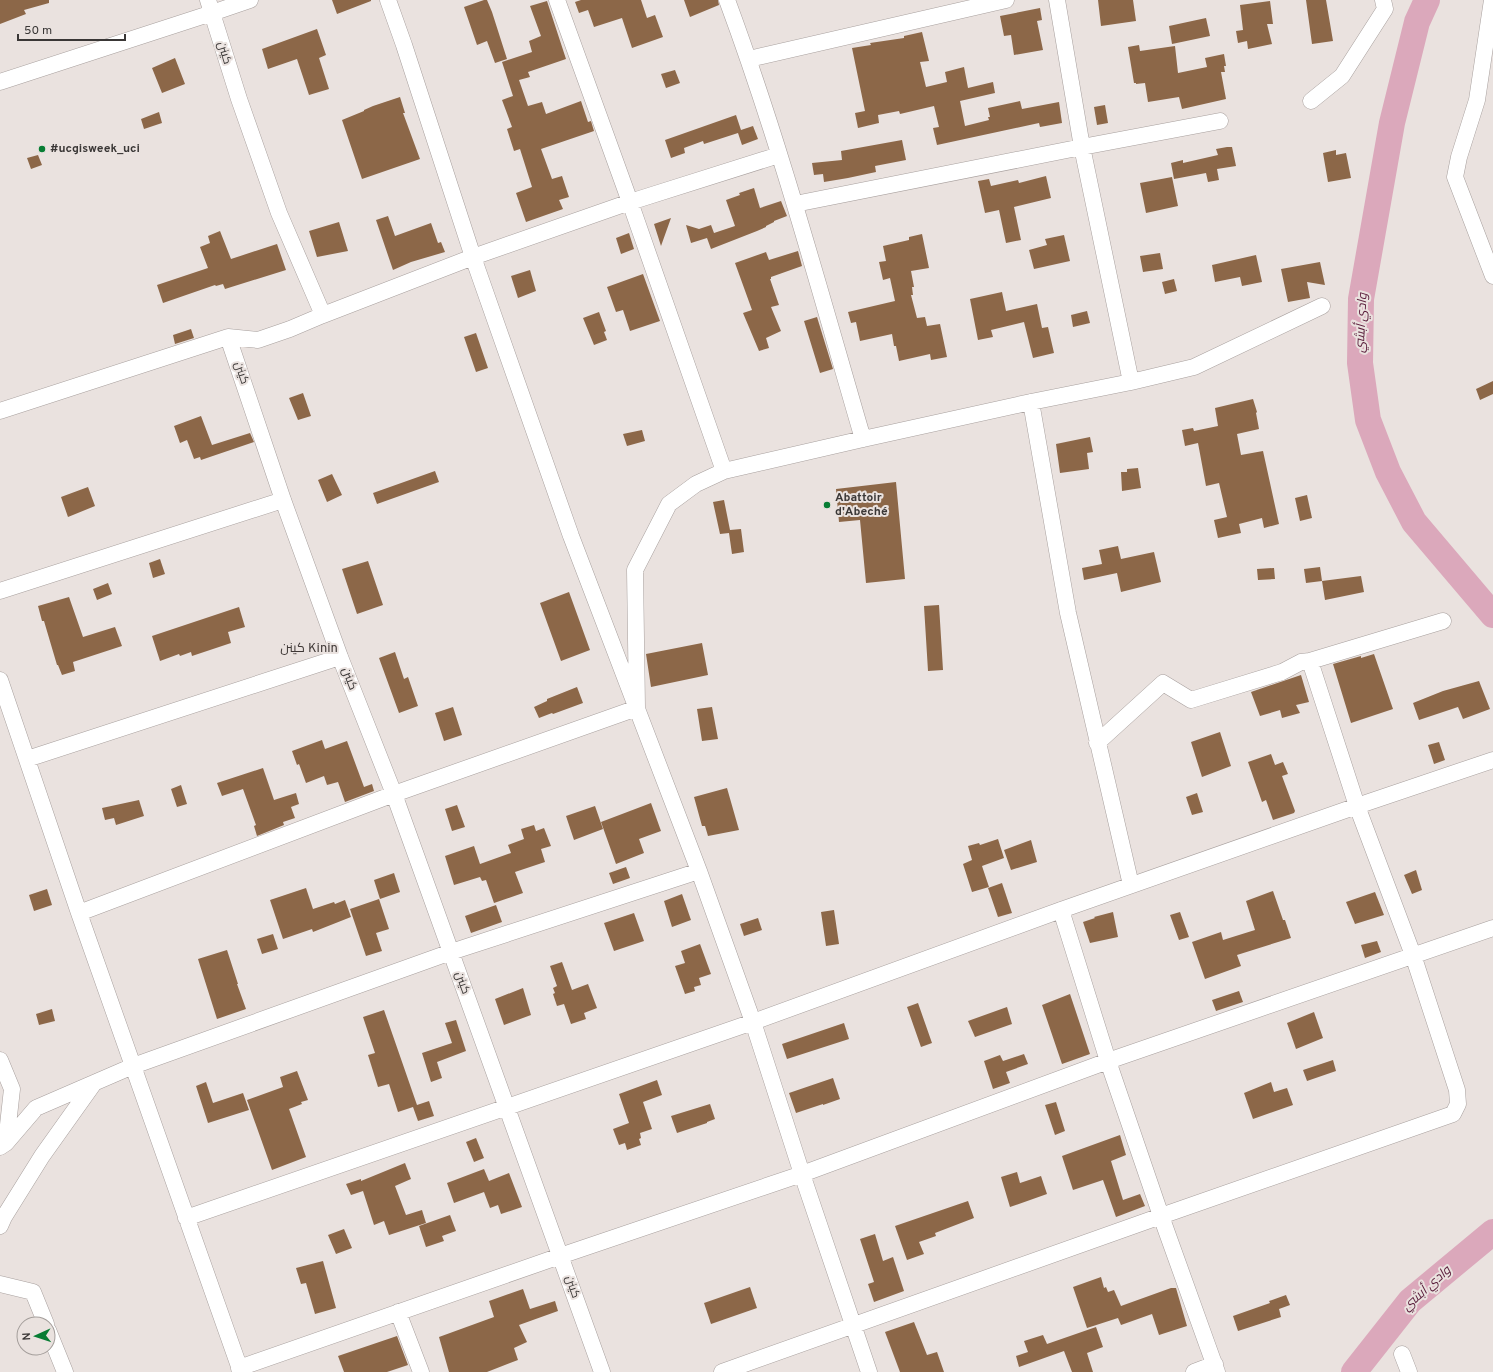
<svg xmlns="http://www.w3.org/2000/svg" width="1493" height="1372" viewBox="0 0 1493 1372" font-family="Overpass,Cairo,sans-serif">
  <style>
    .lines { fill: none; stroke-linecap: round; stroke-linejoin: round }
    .river { stroke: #dba8bb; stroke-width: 26 }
    .building { fill: #8c6748 }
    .street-casing { stroke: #a8a09e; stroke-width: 17 }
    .street { stroke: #fff; stroke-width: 16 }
    .poi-dot { fill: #087d34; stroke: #eae2df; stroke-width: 1.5 }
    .labels { text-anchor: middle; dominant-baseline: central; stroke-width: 4; stroke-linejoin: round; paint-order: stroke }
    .street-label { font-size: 12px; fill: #3a3736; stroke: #eae2df }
    .poi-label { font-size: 12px; font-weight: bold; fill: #3a3736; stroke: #eae2df; text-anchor: start }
    .water-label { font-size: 13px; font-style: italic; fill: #5a1d3b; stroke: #eae2df }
    .neighbourhood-label { font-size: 13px; fill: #3f3836; stroke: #eae2df }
  </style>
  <rect width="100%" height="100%" fill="#eae2df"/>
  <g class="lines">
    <path class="river" d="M1427 0 1417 22 1392 123 1361 299 1360 363 1368 420 1388 472 1414 522 1493 615
      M1354 1372 1410 1301 1493 1232"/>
  </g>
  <path class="building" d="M0 0H49V3L24 10 26 14 0 24Z
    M332 0H371V1L337 14Z
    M484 0H487L492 12 507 59 495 63 487 41 477 45 464 7Z
    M581 0H641L647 18 655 15 663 37 632 48 622 18 594 27 588 10 579 13 575 2Z
    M684 0H718L719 5 690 17Z
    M1098 0H1133L1136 21 1101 26Z
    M1306 0H1326L1333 41 1312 44Z
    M547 1 566 59 528 72 530 77 519 80 528 106 542 102 546 114 581 101 588 122 591 121 594 131 541 149 552 179 562 176 569 197 559 200 563 209 526 222 516 193 532 187 520 149 514 151 507 129 512 127 502 100 513 96 502 62 532 52 529 41 541 36 530 6Z
    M1270 1 1273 24H1267L1272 44 1248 49 1247 41 1238 43 1236 31 1243 30 1240 5Z
    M1040 8 1042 20 1037 21 1043 50 1014 55 1011 35 1004 36 1000 16Z
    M1206 18 1210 36 1172 44 1169 26Z
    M317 29 326 55 319 58 329 89 309 95 297 59 268 69 262 49Z
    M922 32 929 61 920 62 926 87 947 82 945 72 964 67 968 88 993 82 995 93 960 101 965 126 989 120 988 117H990L988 108 1020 101 1022 109 1059 102 1062 123 1040 127 1039 123 937 145 933 128 939 127 934 106 900 114 899 111 878 115 879 123 858 128 855 113 865 111 852 48 871 45 870 43 904 38V36Z
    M1139 45 1140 51 1175 46 1178 73 1207 67 1205 58 1224 54 1226 66H1224L1225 72H1221L1226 99 1182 109 1179 97 1148 102 1145 83 1136 84V83H1134L1128 47Z
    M175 58 185 84 162 93 152 68Z
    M675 70 680 83 666 88 661 74Z
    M400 97 405 113H403L420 159 362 179 342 120 364 111V110L373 106Z
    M1105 105 1108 123 1097 125 1094 107Z
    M159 112 162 123 144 129 141 119Z
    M736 115 741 130 753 126 758 139 742 145 738 133 704 144 703 141 684 148 685 153 671 158 665 140Z
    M902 140 906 160 875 166 876 172 848 178 824 182 823 174 814 175 812 163 842 160 841 151Z
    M1227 147H1232L1236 166 1217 169 1219 180 1208 182 1206 173 1174 179 1171 163 1183 160V163L1218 155 1216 149Z
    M1336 150V155L1346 153 1351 178 1328 182 1323 153Z
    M38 155 42 165 31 169 27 158Z
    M1046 176 1051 198 1014 207 1021 240 1006 243 999 210 985 213 978 181 989 179 991 186 1018 180 1019 183Z
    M1172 177 1178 206 1146 213 1140 183Z
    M754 188 760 208 781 201 787 216 774 221V222L766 226V227L757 231 711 249 707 238 691 243 686 225 699 229 711 225 714 233 735 226 726 200 740 195 739 193Z
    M388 216 395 236 431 223 438 243 441 242 445 252 411 262 393 270 376 220Z
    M671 218 661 246 654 224Z
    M339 222 348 251 317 257 309 231Z
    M220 231 231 259 277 244 286 270 225 289 223 284 216 286 215 285 163 303 157 285 208 268 200 247 210 243 208 236Z
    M629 233 634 249 621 254 616 238Z
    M922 234 929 268 911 271 914 287H912L913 295H911L917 318 925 317 927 326 940 324 947 357 931 360 930 354 899 361 896 346H894L892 334 860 341 856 322 851 323 848 312 895 301 890 278 883 280 879 262 886 261 883 246 909 240V237Z
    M1064 235 1070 261 1034 269 1029 250 1047 245 1045 239Z
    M798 251 802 266 771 277V279H770L779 305 771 307 781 331 766 338 769 348 759 351 743 313 752 310 735 263 766 252 769 260Z
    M1160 253 1163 269 1143 272 1140 256Z
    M1256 255 1262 282 1242 286 1240 277 1215 282 1212 265Z
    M1320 262 1325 285 1307 282 1310 298 1288 302 1281 269Z
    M530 270 536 291 518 298 511 276Z
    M643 274 660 321 630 331 623 310 616 312 607 287Z
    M1174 279 1177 291 1165 294 1162 282Z
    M1002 292 1006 311 1037 304 1042 328 1048 327 1054 353 1033 358 1024 322 991 330 993 337 978 340 970 299Z
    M1087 311 1090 323 1073 327 1071 315Z
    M599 312 606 331 604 332 607 340 594 345 583 318Z
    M817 317 833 369 820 373 804 321Z
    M191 329 194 338 175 344 173 335Z
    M476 333 488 368 476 372 464 337Z
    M1493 381V394L1480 400 1476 389Z
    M303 393 311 416 298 420 289 398Z
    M1253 399 1257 412 1256 413 1259 429 1237 434 1241 455 1263 451 1279 524 1264 528 1262 518 1239 524 1241 533 1218 538 1214 520 1227 517 1219 483 1206 486 1198 443 1185 446 1182 430 1193 428 1194 431 1218 426 1215 408Z
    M201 416 212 445 250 433 254 442 201 460 200 457 194 459 187 440 180 443 174 426Z
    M642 430 645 441 627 446 623 434Z
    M1090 437 1093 452 1087 453 1089 469 1060 473 1056 444Z
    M1138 468 1141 488 1122 491 1121 472H1127V469Z
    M435 471 439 482 377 504 373 493Z
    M332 474 342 495 327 502 318 480Z
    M896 482 905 579 866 583 860 520 839 522 836 489Z
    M88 487 95 506 68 517 61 497Z
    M1307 495 1312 518 1300 521 1295 498Z
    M724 500 730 530 741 529 744 552 732 554 729 533 720 534 713 502Z
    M1118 546 1121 559 1154 552 1161 582 1121 592 1117 573 1084 580 1082 568 1102 564 1099 550Z
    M160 559 165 574 153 578 149 563Z
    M368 561 383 605 357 614 342 569Z
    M1320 567 1322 581 1306 583 1304 569Z
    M1274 568 1275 579 1258 580 1257 569Z
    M1361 576 1364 592 1325 600 1322 581Z
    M108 583 112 594 97 600 93 589Z
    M569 592 590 650 561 661 540 603Z
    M69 597 83 637 115 627 122 646 73 662 75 671 62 675 58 665H57L44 621H42L38 606Z
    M939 605 943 670 928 671 924 606Z
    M239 607 245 627 228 632 231 643 192 656 191 652 180 656 179 654 160 661 152 636Z
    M702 643 708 675 651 687 646 654Z
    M395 652 404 679 408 677 418 706 399 713 379 658Z
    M1374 654 1393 709 1351 723 1333 664 1361 656V658Z
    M1301 675 1309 702 1296 705 1300 713 1282 718 1280 710 1260 716 1251 692Z
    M1479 681 1490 709 1463 719 1458 707 1419 720 1413 703 1443 691Z
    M577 687 583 703 553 714 552 713 539 718 534 707 547 701V699Z
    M453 707 462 735 444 741 435 713Z
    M712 707 718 739 702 741 697 709Z
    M1220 732 1231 766 1202 777 1191 742Z
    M322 740 325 749 347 741 364 787 372 784 374 791 345 802 338 782 327 785 324 776 306 783 299 764 297 765 292 751Z
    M1439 742 1445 760 1434 764 1428 745Z
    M1271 754 1275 765 1283 762 1288 774 1282 776 1295 811 1294 813 1273 820 1266 800 1262 802 1248 762Z
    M263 768 274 800 296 793 299 804 291 807 295 818 283 822 284 825 257 836 254 826 256 825 243 789 222 796 217 783Z
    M181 785 187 804 177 807 171 789Z
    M727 788 739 830 708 836 705 826H702L694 797Z
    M1197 793 1203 812 1192 815 1186 797Z
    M139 800 144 816 116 825 114 818 105 820 102 808Z
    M651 803 661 831 639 839 644 853 616 864 601 822Z
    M457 805 465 827 452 831 445 809Z
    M595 806 603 829 574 840 566 816Z
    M534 825 536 831 544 828 551 846 541 849 545 862 515 872 523 893 494 903 486 880 482 881 480 877 454 885 445 856 474 846 480 864 511 853 508 845 524 839 521 829Z
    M998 839 1004 858 982 866 989 887 972 892 963 864 972 860 968 846 979 843 980 845Z
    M1031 840 1037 862 1011 870 1004 850Z
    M626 867 630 878 613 884 609 873Z
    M1416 870 1422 890 1412 894 1404 875Z
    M394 873 400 892 380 899 374 880Z
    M1002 883 1012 913 998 917 988 888Z
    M306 888 313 909 334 902 335 904 345 900 351 917 313 932 312 929 283 939 270 900Z
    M47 889 52 905 34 911 29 895Z
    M1273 891 1283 920H1285L1291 938 1237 955 1241 966 1205 979 1192 942 1221 932 1223 940 1255 930 1246 901Z
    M1375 892 1384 915 1355 924 1346 902Z
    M682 894 691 920 672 927 664 901Z
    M379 899 389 929 376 933 382 951 366 956 350 909Z
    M496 905 502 922 471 933 465 916Z
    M834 910 839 944 826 946 821 912Z
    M1113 912 1118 937 1090 943 1083 922 1095 918 1094 917Z
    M1180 912 1189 937 1179 940 1170 915Z
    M634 913 644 941 614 951 604 923Z
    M758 918 762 930 744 936 740 924Z
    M273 934 278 949 262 954 257 939Z
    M1377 941 1381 952 1365 958 1361 945Z
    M700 944 711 974 699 978 701 985 694 987 695 991 685 994 675 966 685 963 681 951Z
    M227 950 238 984H237L246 1009 217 1019 198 959Z
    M562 962 572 990 588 984 597 1008 584 1013 586 1019 571 1024 564 1004 557 1006 553 994 555 993 553 988 557 986 550 966Z
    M523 988 531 1015 504 1025 495 999Z
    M1239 991 1243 1002 1216 1011 1212 1000Z
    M1070 994 1090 1054 1062 1064 1042 1005Z
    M918 1003 932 1043 921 1047 907 1007Z
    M1007 1007 1012 1024 975 1037 968 1021Z
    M52 1009 55 1021 39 1025 36 1014Z
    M384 1010 417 1105 429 1101 434 1116 418 1121 413 1107 398 1112 389 1084 378 1087 368 1055 375 1053 363 1017Z
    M1314 1012 1323 1038 1296 1049 1287 1023Z
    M456 1020 466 1051 437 1062 442 1078 431 1082 422 1053 452 1043 445 1023Z
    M844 1023 849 1039 787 1059 782 1044Z
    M1024 1054 1028 1064 1006 1072 1010 1083 993 1089 984 1061 1000 1055 1003 1061Z
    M1333 1060 1336 1071 1307 1081 1303 1070Z
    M297 1071 308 1100 301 1102 302 1104 289 1109 306 1157 272 1170 247 1100 283 1087 280 1077Z
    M833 1078 840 1099 823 1105V1104L796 1113 789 1093Z
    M657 1080 662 1095 643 1102 652 1129 640 1133 641 1138 639 1139 641 1145 627 1150 625 1143 619 1145 613 1129 629 1123 619 1094Z
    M206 1082 213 1103 243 1093 249 1110 208 1123 196 1086Z
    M1271 1082 1274 1092 1287 1088 1293 1105 1253 1119 1244 1093Z
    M1056 1102 1065 1131 1055 1135 1045 1105Z
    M710 1104 715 1119 707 1122V1123L677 1133 671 1116Z
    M1120 1135 1126 1155 1111 1161 1123 1200 1140 1194 1145 1206 1116 1217 1103 1180 1073 1190 1062 1156Z
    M476 1138 484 1158 474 1162 466 1142Z
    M405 1163 411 1179 395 1186 406 1215 422 1210 426 1223 389 1235 384 1221 374 1225 363 1191 351 1195 346 1184 361 1179V1181Z
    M484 1169 489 1181 509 1173 522 1207 501 1214 498 1205 490 1208 484 1192 454 1203 447 1183Z
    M1017 1172 1020 1183 1041 1176 1047 1194 1010 1207 1001 1177Z
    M968 1201 974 1218 935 1233 936 1236 919 1242 924 1254 907 1260 895 1226Z
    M450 1215 456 1231 442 1236 444 1241 426 1247 419 1226Z
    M344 1229 352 1248 336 1254 328 1235Z
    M875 1234 883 1261 893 1257 904 1291 874 1302 868 1284 874 1282 860 1239Z
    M323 1261 336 1308 315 1314 306 1283 301 1284 296 1268Z
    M1101 1277 1104 1288 1106 1287 1108 1292 1114 1290 1121 1306 1171 1288H1176L1187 1326 1159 1335 1152 1314 1121 1325 1118 1318 1087 1328 1073 1287Z
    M750 1287 757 1308 711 1324 704 1303Z
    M523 1289 530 1309 555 1301 558 1311 519 1325 527 1342 514 1348 518 1360 487 1372H449L439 1337 494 1317 489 1301Z
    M1286 1295 1290 1305 1279 1309 1281 1317 1238 1331 1233 1316 1270 1303 1269 1301Z
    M914 1322 927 1355 937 1352 944 1372H900L885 1332Z
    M1096 1327 1103 1347 1087 1353 1093 1372H1072L1064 1351 1019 1367 1016 1356 1028 1352 1024 1341 1043 1335 1047 1344Z
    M397 1336 408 1365 387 1372H344L338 1356Z"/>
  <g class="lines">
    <g class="street-casing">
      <path id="street" d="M208 0 212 13 250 0
        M388 0 404 45 473 257 571 536 699 871 753 1022 802 1174 869 1372
        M727 0C780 143 820 292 863 439
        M1057 0 1082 147 1131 382
        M1492 0 1477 100 1459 157 1455 177 1493 276
        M749 59 1006 0
        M0 82 212 13 239 99 279 213 323 315 290 329 258 340 228 337 0 411
        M1311 101 1342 76 1385 9 1383 0
        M795 204 1082 147 1220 121
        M323 315 473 257 630 202 557 0
        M228 337 283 500 340 657 394 794 602 1372
        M1031 402 1068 613 1131 885
        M724 471 630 202 779 155
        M0 591 283 500
        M1310 661 1443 621
        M0 680 79 913 241 1372
        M27 759 340 657
        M1061 910 1108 1061 1161 1216 1217 1372
        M79 913 394 794 637 708 635 570 669 504 696 484 724 471 863 439 1031 402 1131 382 1194 367 1322 306
        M0 1060 12 1089 6 1143
        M0 1147 6 1143 36 1108 133 1066 451 952 699 871
        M186 1218 753 1022 1061 910 1357 806 1493 760
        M0 1226 4 1217 42 1156 94 1083
        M0 1284 33 1292 46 1324
        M398 1312 421 1372
        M48 1330 65 1372
        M1402 1354 1409 1372
        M239 1368 560 1256 802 1174 1108 1061 1493 928
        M722 1372 1161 1216 1453 1114 1458 1104 1457 1090 1413 955 1357 806 1310 661 1301 662 1282 672 1191 700 1163 683 1097 743
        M1194 1372 1215 1364"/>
    </g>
    <use href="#street" class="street"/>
  </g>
  <g class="poi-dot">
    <circle cx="42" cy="149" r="4"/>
    <circle cx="827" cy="505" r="4"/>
  </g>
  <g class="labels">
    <g class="street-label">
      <text transform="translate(224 53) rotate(73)">كينن</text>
      <text transform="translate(241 373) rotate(71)">كينن</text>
      <text transform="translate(349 679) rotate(69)">كينن</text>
      <text transform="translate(462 983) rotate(70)">كينن</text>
      <text transform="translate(572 1287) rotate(71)">كينن</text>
    </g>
    <g class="poi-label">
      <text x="50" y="149">#ucgisweek_uci</text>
      <text x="835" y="498">Abattoir<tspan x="835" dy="14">d'Abeché</tspan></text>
    </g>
    <g class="water-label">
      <text transform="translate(1362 323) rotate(-87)">وادي أبشي</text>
      <text transform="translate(1427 1289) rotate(-42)">وادي أبشي</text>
    </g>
    <g class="neighbourhood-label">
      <text x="309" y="649">كينن Kinin</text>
    </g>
  </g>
  <g transform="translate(36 1336) rotate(267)"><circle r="19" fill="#eae2df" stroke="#a49e9b"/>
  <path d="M0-3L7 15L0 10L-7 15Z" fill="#087d34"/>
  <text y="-6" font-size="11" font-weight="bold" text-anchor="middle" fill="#3a3736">N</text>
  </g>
  <path d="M18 34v6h107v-6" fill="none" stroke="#3a3736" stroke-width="2"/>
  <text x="24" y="34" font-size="12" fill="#3a3736" stroke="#eae2df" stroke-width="3" paint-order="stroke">50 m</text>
</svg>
